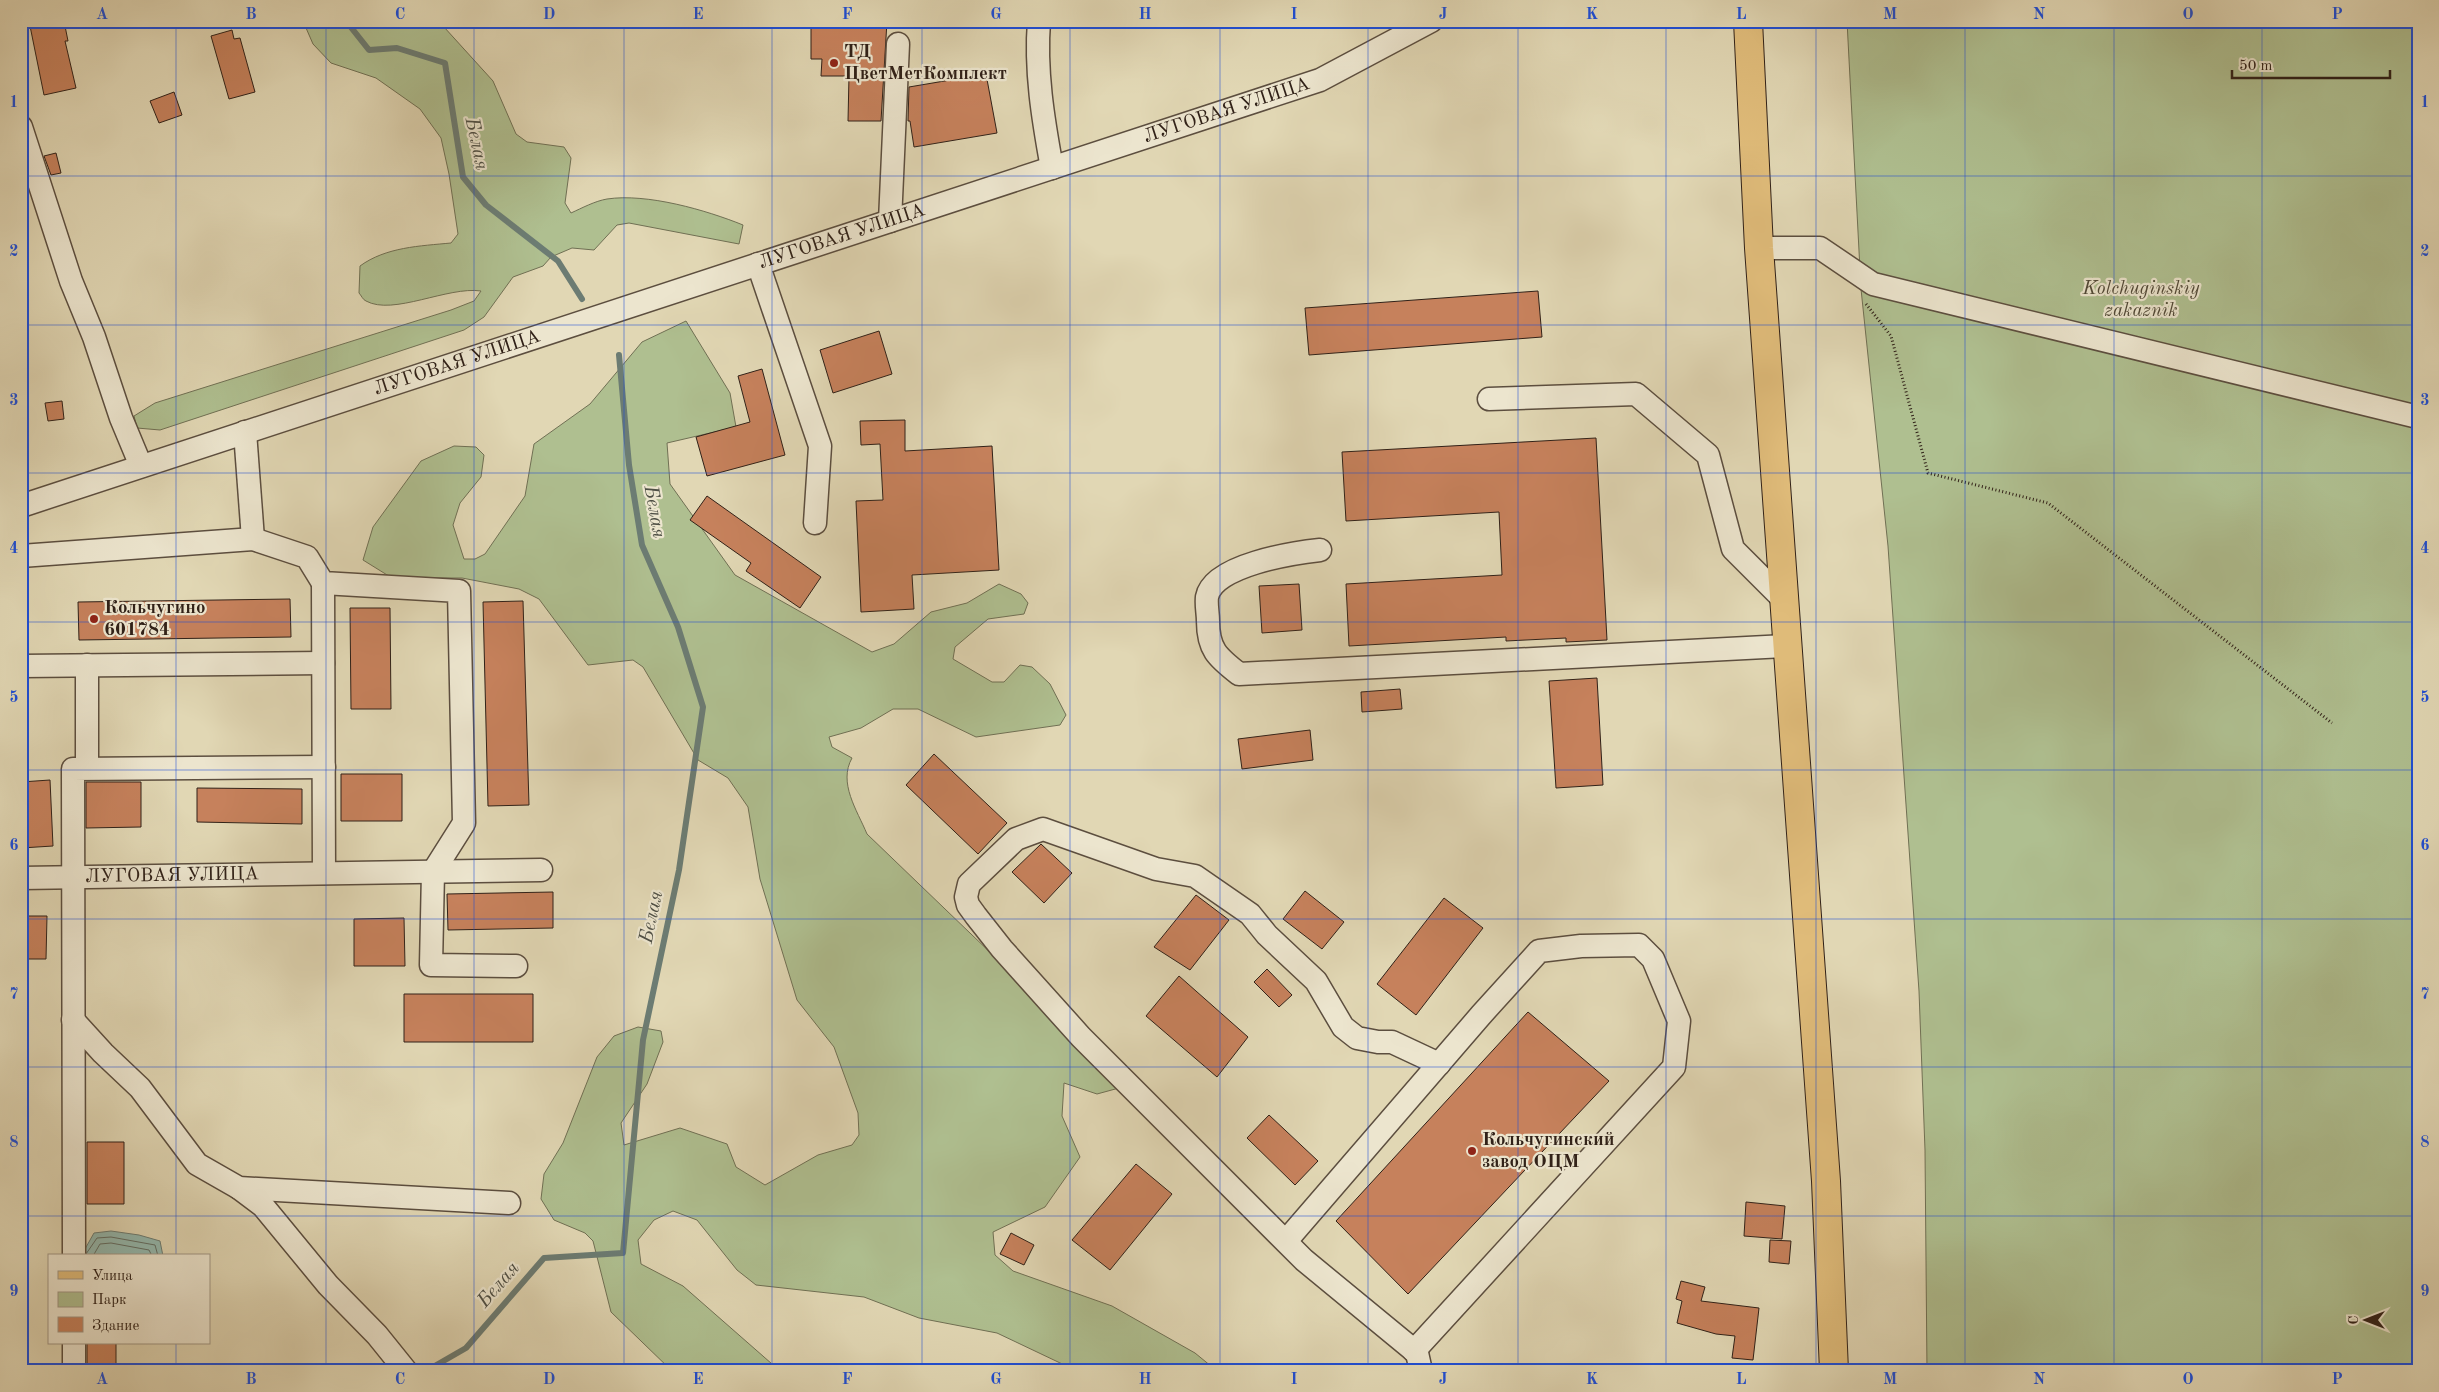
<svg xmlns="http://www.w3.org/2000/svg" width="2439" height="1392" viewBox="0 0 2439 1392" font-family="'Old Standard TT',serif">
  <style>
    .green { fill: #afbf90; stroke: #707054 }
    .water { fill: #94b9af; stroke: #6c7c73 }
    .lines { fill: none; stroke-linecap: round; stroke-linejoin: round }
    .shore { stroke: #626d64; stroke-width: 1 }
    .stream { stroke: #6c7c73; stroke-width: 6 }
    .building { fill: #c6815c; stroke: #302118 }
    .minor-casing { stroke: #5c4e3f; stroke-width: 25 }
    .major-casing { stroke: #302118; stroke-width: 30 }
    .path { stroke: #302118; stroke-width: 3; stroke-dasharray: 1 2.5; stroke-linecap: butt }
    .minor { stroke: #ece5ce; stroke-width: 22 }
    .major { stroke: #e0bc7a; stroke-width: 28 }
    .grid { fill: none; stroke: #1d4ed8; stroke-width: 1; stroke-opacity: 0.55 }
    .poi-dot { fill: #8f2418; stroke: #ece5ce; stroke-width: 2 }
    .labels { text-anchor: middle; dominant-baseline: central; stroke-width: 4.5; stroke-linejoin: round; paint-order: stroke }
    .poi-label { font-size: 19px; font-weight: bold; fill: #302118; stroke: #ece5ce; text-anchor: start }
    .street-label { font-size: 19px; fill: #302118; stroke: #ece5ce }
    .park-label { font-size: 19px; font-style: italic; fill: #504836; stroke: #ece5ce }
    .water-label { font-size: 20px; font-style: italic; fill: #4e4f45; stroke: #ece5ce }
    .neatline { fill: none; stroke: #1d4ed8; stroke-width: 2 }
    .grid-label { font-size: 16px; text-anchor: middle; font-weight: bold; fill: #1d4ed8 }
  </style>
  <rect width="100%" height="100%" fill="#e1d7b4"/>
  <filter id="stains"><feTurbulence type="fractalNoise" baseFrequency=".004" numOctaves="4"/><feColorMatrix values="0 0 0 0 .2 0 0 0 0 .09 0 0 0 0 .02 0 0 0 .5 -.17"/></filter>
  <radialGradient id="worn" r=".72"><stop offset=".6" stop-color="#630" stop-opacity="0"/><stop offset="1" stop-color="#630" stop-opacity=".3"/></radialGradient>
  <path class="green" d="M303 21H434L444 27 493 81 516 134 527 142 564 147 571 158 565 203 571 213C582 208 595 201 607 199 647 193 706 210 743 225L739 244 629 223 617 225 594 250 572 248 551 257 543 266 513 277 484 317 464 330 160 430 137 428 134 416 155 403 451 310 474 301 481 291C448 286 393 316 366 301 363 300 361 295 359 293L360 266C386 247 420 246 451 243L458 234 449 174 441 138 420 109 376 78 331 63 313 44Z
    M1847 21H2418V1371H1927L1925 1150 1919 991 1888 546 1861 289Z
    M686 321 730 393 736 427 667 443 670 484 735 575 872 652 894 644 931 612 967 603 999 584 1021 594 1028 603 1024 614 988 619 955 647 953 659 992 682H1004L1020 665 1032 667 1050 684 1066 715 1060 725 976 737 918 709H893L861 728 829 737 832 747 852 758C838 783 857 810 867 834L1100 1058 1119 1088 1097 1094 1064 1083 1062 1116 1080 1157 1045 1207 993 1232 995 1255 1013 1271 1112 1306 1195 1353 1217 1371H1077L997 1333 919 1318 864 1297 756 1285 737 1270 697 1220 673 1211 654 1220 638 1240 641 1264 683 1286 780 1371H672L611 1312 593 1241 585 1233 554 1220 541 1199 544 1174 563 1143 597 1057 614 1036 638 1027 661 1031 663 1042 647 1084 621 1123 624 1145 680 1128 727 1144 736 1167 765 1185 818 1155 852 1145 859 1135 858 1113 834 1047 797 1000 760 879 748 807 728 778 698 760 643 667 633 660 588 665 539 599 519 589 462 578H392L363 560 373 527 421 461 454 446 476 447 484 455 481 477 460 503 453 525 464 559H475L485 554 525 496 534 444 590 404 642 342Z"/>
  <path class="water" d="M111 1231 139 1235 160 1241 163 1256H81L94 1233Z"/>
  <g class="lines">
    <path class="shore" d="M86 1254 97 1238 111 1237 155 1245 158 1256
      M93 1256 100 1244 111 1243 149 1250 152 1256"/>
    <path class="stream" d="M346 21 369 50 397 48 445 63 463 177 486 205 558 261 582 299
      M426 1371 466 1348 544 1258 623 1253 643 1040 679 870 703 707 678 627 642 545 629 465 619 355"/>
  </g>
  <path class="building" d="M29 21H64L68 41H65L76 88 44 95Z
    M811 21H887L881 121H848L849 76H821L822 59H811Z
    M232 30 234 39 240 38 255 92 229 99 211 36Z
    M986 74 997 133 914 147 910 121H908L909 87Z
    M174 92 182 115 159 123 150 101Z
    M56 153 61 173 51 175 44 156Z
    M1538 291 1542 337 1309 355 1305 308Z
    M879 331 892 374 833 393 820 350Z
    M762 369 785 455 707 476 696 437 750 422 738 376Z
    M62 401 64 419 48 421 45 403Z
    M905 420V451L992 446 999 570 912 575 914 609 861 612 856 501 883 500 880 444 861 445 860 421Z
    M1596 438 1607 640 1566 642V638L1506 641V637L1349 646 1346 584 1502 575 1499 512 1346 521 1342 452Z
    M707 496 821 577 800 608 746 571 751 563 690 520Z
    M1299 584 1302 630 1262 633 1259 586Z
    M290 599 291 637 79 640 78 602Z
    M523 601 529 805 488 806 483 602Z
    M350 608H390L391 709H351Z
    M1597 678 1603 785 1556 788 1549 681Z
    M1400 689 1402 709 1362 712 1361 692Z
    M1310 730 1313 760 1242 769 1238 739Z
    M934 754 1007 823 978 854 906 785Z
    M341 774H402V821H341Z
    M50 780 53 846 21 848V782Z
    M86 782H141V827L86 828Z
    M197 788 302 789V824L197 822Z
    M1041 844 1072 873 1044 903 1012 872Z
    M1305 891 1344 922 1322 949 1283 919Z
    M553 892V928L448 930 447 894Z
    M1196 895 1229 920 1190 970 1154 947Z
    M1444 898 1483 928 1416 1015 1377 984Z
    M21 916H47L46 959H21Z
    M404 918 405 966H354V919Z
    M1267 969 1292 995 1279 1007 1254 982Z
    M1179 976 1248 1037 1217 1077 1146 1016Z
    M404 994H533V1042H404Z
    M1528 1012 1609 1081 1408 1294 1336 1221Z
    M1269 1115 1318 1161 1295 1185 1247 1138Z
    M87 1142H124V1204H87Z
    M1136 1164 1172 1194 1110 1270 1072 1240Z
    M1746 1202 1785 1206 1782 1239 1744 1236Z
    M1011 1233 1034 1245 1024 1265 1000 1254Z
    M1770 1240 1791 1241 1789 1264 1769 1262Z
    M1681 1281 1705 1287 1701 1301 1759 1308 1753 1360 1732 1358 1735 1336 1716 1334 1677 1323 1682 1301 1676 1299Z
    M87 1343H116V1371H87Z"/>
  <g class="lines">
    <g class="minor-casing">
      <g id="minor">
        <path d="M1039 21C1035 70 1043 119 1052 168"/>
        <path d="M21 127 71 281 94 337 121 418 141 466"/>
        <path d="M890 221 898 44"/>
        <path d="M1759 248H1820L1873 284 2418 417"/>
        <path d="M758 264 820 446 815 523"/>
        <path d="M1489 399 1636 394 1708 455 1733 549 1784 600"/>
        <path d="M245 432 253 539"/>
        <path id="s1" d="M21 506 1320 80 1431 21"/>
        <path d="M1320 550C1293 553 1213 565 1207 597 1206 605 1208 613 1208 621 1208 649 1217 657 1239 674L1786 646"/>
        <path d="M21 556 253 539 307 557 323 583 459 591 464 823 433 872 431 965 516 966"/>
        <path d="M323 583 324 873"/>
        <path d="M87 665V768"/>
        <path d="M21 666 323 663"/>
        <path id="s2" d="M21 878 541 870"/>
        <path d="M73 1020 103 1053 140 1088 197 1164 239 1188 509 1203"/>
        <path d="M239 1188 263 1206 328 1285 377 1335 406 1371"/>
        <path d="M1286 1241 1481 1015 1539 951 1581 946 1639 945 1653 959 1679 1021 1674 1067 1414 1351"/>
        <path d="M74 1256 73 769 324 767"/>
        <path d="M74 1343V1371"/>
        <path d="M1421 1371 1417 1353 1304 1260 1081 1037 1002 949 976 916 968 905 966 897 969 884 1016 839 1043 829 1156 869 1195 876 1250 914 1267 935 1316 981 1343 1027 1357 1038 1378 1042H1392L1439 1064"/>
      </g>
    </g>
    <g class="major-casing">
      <path id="major" d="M1748 21 1759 248 1826 1181 1834 1371"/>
    </g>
    <path class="path" d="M1866 304 1891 336 1928 473 2048 503 2332 723"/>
    <use href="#minor" class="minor"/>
    <use href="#major" class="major"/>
  </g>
  <path class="grid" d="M176 21V1256M326 21V1371M474 21V1371M624 21V1371M772 21V1371M922 21V1371M1070 21V1371M1220 21V1371M1368 21V1371M1518 21V1371M1666 21V1371M1816 21V1371M1965 21V1371M2114 21V1371M2262 21V1371M21 176H2418M21 325H2418M21 473H2418M21 622H2418M21 770H2418M21 919H2418M21 1067H2418M21 1216H2418M176 1343V1371"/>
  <g class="poi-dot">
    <circle cx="834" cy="63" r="5"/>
    <circle cx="94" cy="619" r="5"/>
    <circle cx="1472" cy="1151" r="5"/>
  </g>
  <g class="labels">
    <g class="poi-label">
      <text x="844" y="52">ТД<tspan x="844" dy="22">ЦветМетКомплект</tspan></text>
      <text x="104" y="608">Кольчугино<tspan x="104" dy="22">601784</tspan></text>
      <text x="1482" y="1140">Кольчугинский<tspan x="1482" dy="22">завод ОЦМ</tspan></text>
    </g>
    <g class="street-label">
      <text stroke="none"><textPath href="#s1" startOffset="1269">ЛУГОВАЯ УЛИЦА</textPath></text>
      <text stroke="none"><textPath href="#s1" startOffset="864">ЛУГОВАЯ УЛИЦА</textPath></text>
      <text stroke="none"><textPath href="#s1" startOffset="459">ЛУГОВАЯ УЛИЦА</textPath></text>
      <text stroke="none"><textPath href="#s2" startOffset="151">ЛУГОВАЯ УЛИЦА</textPath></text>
    </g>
    <g class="park-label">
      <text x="2141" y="289">Kolchuginskiy<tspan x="2141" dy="22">zakaznik</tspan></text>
    </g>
    <g class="water-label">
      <text transform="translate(476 144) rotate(78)">Белая</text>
      <text transform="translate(654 512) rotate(80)">Белая</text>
      <text transform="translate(652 917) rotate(-78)">Белая</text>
      <text transform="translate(499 1285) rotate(-49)">Белая</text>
    </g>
  </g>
  <rect width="2439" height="1392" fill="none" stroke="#e1d7b4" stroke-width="55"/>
  <rect x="48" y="1254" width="162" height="90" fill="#ece5ce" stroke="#a19785"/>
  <rect x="58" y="1271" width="25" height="8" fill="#e0bc7a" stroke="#a19785"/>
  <text x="92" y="1280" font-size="15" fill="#302118">Улица</text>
  <rect x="58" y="1292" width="25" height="15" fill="#afbf90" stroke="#a19785"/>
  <text x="92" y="1304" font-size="15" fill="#302118">Парк</text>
  <rect x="58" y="1317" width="25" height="15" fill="#c6815c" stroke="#a19785"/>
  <text x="92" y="1330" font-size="15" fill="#302118">Здание</text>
  <g transform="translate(2366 1320) rotate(270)" stroke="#ece5ce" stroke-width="4" paint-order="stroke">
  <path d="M0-4L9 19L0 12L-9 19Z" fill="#302118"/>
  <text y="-8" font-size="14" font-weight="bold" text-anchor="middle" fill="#302118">С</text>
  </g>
  <path d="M2232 70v8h158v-8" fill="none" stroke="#302118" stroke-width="2.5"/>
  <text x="2239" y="70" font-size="15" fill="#302118" stroke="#ece5ce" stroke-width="4" paint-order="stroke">50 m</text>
  <rect x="28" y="28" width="2384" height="1336" class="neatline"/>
  <g class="grid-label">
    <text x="102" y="19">A</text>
    <text x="251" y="19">B</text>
    <text x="400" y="19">C</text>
    <text x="549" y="19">D</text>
    <text x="698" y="19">E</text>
    <text x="847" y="19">F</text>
    <text x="996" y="19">G</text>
    <text x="1145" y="19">H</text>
    <text x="1294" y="19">I</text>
    <text x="1443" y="19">J</text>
    <text x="1592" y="19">K</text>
    <text x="1741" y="19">L</text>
    <text x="1890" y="19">M</text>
    <text x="2039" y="19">N</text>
    <text x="2188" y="19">O</text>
    <text x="2337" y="19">P</text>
    <text x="14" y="107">1</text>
    <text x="2425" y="107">1</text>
    <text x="14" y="256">2</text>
    <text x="2425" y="256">2</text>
    <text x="14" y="405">3</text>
    <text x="2425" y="405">3</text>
    <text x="14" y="553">4</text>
    <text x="2425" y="553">4</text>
    <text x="14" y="702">5</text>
    <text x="2425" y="702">5</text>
    <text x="14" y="850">6</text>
    <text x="2425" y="850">6</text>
    <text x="14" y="999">7</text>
    <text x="2425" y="999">7</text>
    <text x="14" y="1147">8</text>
    <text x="2425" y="1147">8</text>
    <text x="14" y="1296">9</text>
    <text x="2425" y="1296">9</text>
    <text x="102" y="1384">A</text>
    <text x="251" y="1384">B</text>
    <text x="400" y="1384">C</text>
    <text x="549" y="1384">D</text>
    <text x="698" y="1384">E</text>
    <text x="847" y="1384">F</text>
    <text x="996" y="1384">G</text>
    <text x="1145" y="1384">H</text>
    <text x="1294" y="1384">I</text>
    <text x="1443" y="1384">J</text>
    <text x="1592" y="1384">K</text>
    <text x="1741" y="1384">L</text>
    <text x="1890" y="1384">M</text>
    <text x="2039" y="1384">N</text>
    <text x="2188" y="1384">O</text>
    <text x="2337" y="1384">P</text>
  </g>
  <rect width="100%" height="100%" filter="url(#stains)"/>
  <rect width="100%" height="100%" fill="url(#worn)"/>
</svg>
